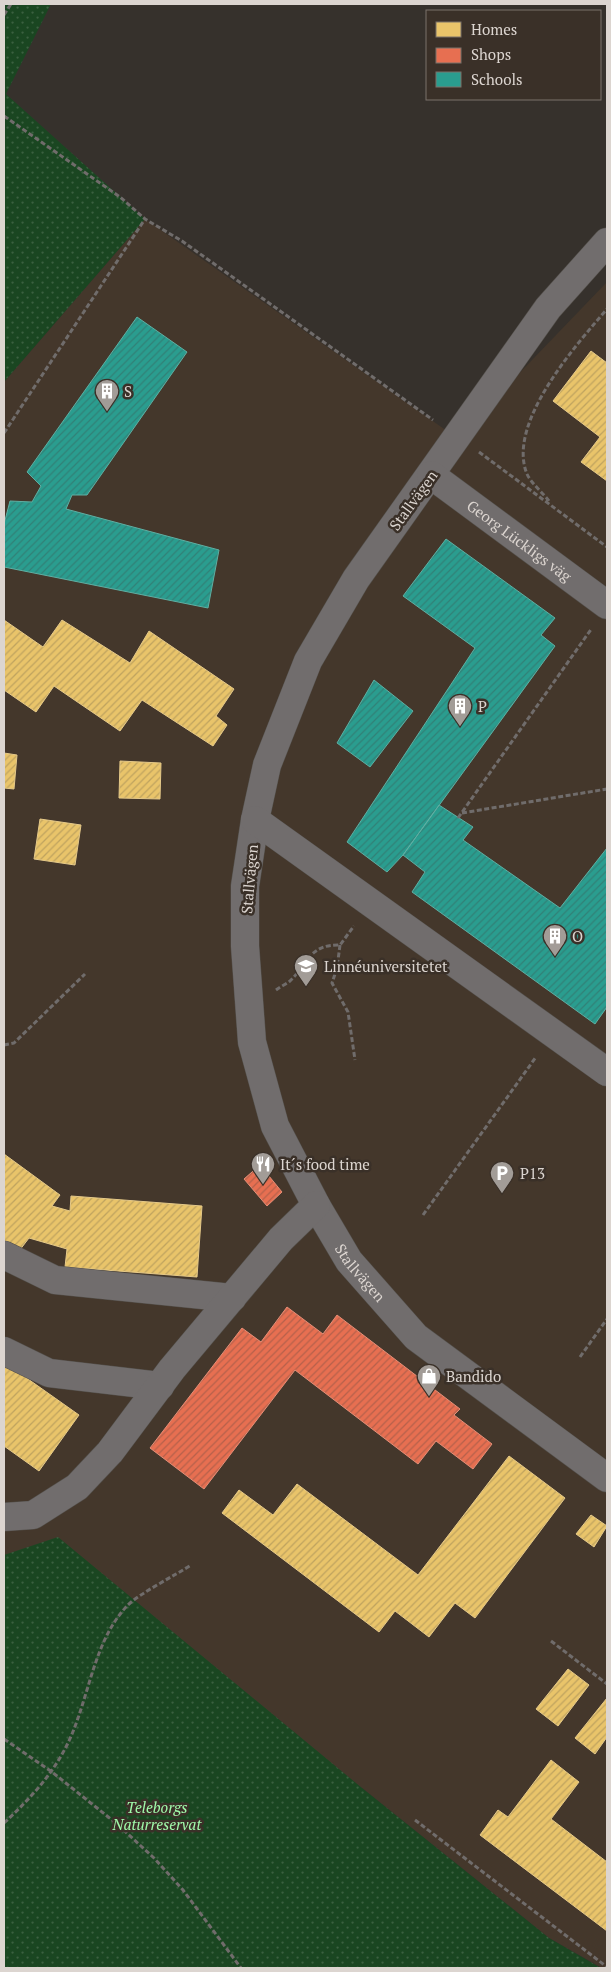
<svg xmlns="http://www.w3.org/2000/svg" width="611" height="1972" viewBox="0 0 611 1972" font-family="'PT Serif',serif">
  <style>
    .built { fill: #44372b }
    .park { fill: url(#park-dots) }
    .homes { fill: url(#homes-hatch); stroke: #e5c989 }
    .shops { fill: url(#shops-hatch); stroke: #e48e77 }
    .schools { fill: url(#schools-hatch); stroke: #5faea2 }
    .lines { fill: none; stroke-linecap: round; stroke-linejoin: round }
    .minor-casing { stroke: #534f4a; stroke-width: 29 }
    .path { stroke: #706c6b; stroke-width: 3; stroke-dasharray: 5 2.5; stroke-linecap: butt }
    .minor { stroke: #716d6d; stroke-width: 28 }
    .labels { text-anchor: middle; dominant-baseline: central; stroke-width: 5; stroke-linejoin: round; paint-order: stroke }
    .poi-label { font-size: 15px; fill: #dcd5d0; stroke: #3a3028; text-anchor: start }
    .street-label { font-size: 15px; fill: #dcd5d0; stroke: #3a3028 }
    .park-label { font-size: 15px; font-style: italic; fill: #a0faaa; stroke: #3a3028 }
  </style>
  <defs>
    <pattern id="park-dots" width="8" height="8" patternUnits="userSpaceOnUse" patternTransform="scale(1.25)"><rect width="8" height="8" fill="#1a4621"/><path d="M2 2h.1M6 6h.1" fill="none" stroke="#3b6040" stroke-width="1.8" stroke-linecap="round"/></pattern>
    <pattern id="homes-hatch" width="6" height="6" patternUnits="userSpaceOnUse" patternTransform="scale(1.25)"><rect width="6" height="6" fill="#e9c46a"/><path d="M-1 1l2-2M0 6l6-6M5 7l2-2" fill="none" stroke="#bfa35f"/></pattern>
    <pattern id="shops-hatch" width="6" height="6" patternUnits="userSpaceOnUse" patternTransform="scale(1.25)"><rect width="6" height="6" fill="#e76f51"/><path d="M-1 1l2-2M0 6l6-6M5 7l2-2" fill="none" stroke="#b6614b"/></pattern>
    <pattern id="schools-hatch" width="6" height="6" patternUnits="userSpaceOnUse" patternTransform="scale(1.25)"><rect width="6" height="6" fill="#2a9d8f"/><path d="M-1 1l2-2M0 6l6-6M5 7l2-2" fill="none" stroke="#318177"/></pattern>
  </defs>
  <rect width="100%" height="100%" fill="#36312c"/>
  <path class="built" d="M145 219 457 438 607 282V1968H602L549 1938 362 1788 4 1555V382Z"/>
  <path class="park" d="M4 4H51L6 94 145 219 4 382Z
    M58 1537 362 1788 549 1938 601 1968H4V1555Z"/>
  <path class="homes" d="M591 351 607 363V481L581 462 600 437 553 401Z
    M4 620 43 647 62 620 130 663 149 631 234 689 216 716 227 725 213 746 142 700 120 731 54 686 36 712 4 690Z
    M4 753 17 755 14 789 4 788Z
    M120 761 161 763 160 799 119 798Z
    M40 819 81 825 75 865 34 859Z
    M4 1154 60 1195 52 1206 70 1211 71 1196 202 1206 197 1277 65 1267 67 1249 29 1238 19 1251 4 1240Z
    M4 1362 79 1415 39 1471 4 1446Z
    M509 1456 565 1498 475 1618 455 1603 429 1637 395 1611 379 1632 222 1513 239 1490 273 1515 297 1484 418 1575Z
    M591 1515 607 1526 594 1547 576 1534Z
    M568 1669 589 1685 558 1726 536 1709Z
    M607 1698V1737L595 1754 575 1738Z
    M551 1760 579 1782 551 1819 607 1862V1931L480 1835 498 1810 508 1817Z"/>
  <path class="shops" d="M260 1165 282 1192 267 1206 244 1179Z
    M287 1307 323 1334 337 1315 460 1409 454 1415 492 1444 473 1469 436 1441 418 1464 295 1370 204 1489 150 1448 242 1328 261 1342Z"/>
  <path class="schools" d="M137 317 187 352 87 495H72L66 509 219 550 208 608 4 567V524L10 501 32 502 41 486 27 472Z
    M446 539 555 618 541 635 555 646 403 855 387 872 347 842 475 648 403 596Z
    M374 680 413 711 370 767 337 743Z
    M439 805 473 827 463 840 560 908 607 848V1007L595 1024 412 892 425 872 403 855Z"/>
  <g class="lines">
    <g class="minor-casing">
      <g id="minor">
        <path id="s1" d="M607 242 548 308 356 579 308 661 267 765 255 820 245 886V946L252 1042 275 1126 316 1205 349 1261 416 1337 607 1478"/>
        <path id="s2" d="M431 475 607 605"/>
        <path d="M255 820 607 1072"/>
        <path d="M4 1255 55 1280 232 1298"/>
        <path d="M4 1351 49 1373 160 1386"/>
        <path d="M4 1517 33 1515 77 1487 110 1452 172 1369 281 1239 316 1205"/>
      </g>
    </g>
    <path class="path" d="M4 15 11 4
      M4 116 120 197 145 219 182 241 433 420
      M4 433 145 219
      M479 452 607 547
      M549 501C543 493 531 483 527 474 506 423 577 344 607 309
      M462 813 607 789
      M458 818 592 628
      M340 945 337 968 332 983 348 1012 355 1060
      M276 990C280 987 286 984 290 981 308 964 309 944 340 945L354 926
      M4 1045 14 1043 85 974
      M423 1215 536 1057
      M580 1357 607 1319
      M551 1641 607 1684
      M4 1739 52 1772 117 1824 154 1858 183 1890 241 1968
      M415 1820 607 1967
      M4 1823C32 1797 57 1770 72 1734 90 1691 95 1640 127 1606 138 1594 176 1575 191 1565"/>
    <use href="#minor" class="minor"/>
  </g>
  <defs>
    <g id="building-pin" transform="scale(1.25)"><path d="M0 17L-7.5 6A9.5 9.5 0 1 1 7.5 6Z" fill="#a29c97" stroke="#3a3028"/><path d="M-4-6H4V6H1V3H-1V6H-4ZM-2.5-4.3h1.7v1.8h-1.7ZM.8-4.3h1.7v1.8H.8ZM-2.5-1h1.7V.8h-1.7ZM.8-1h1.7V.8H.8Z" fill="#fff"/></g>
    <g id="university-pin" transform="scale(1.25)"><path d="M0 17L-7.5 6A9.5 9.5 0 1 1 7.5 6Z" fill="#a29c97" stroke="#3a3028"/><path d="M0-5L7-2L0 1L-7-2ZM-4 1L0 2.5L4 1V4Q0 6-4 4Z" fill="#fff"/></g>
    <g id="restaurant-pin" transform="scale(1.25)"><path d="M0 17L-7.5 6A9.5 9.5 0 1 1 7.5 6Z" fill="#a29c97" stroke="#3a3028"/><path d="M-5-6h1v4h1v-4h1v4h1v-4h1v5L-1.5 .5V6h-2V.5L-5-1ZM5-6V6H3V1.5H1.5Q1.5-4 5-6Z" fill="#fff"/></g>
    <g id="parking-pin" transform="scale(1.25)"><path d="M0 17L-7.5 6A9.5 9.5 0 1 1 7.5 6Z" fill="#a29c97" stroke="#3a3028"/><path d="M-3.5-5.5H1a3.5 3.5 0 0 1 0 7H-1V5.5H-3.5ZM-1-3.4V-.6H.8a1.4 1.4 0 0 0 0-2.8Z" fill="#fff"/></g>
    <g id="shop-pin" transform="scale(1.25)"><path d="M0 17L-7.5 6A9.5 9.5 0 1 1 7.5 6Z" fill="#a29c97" stroke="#3a3028"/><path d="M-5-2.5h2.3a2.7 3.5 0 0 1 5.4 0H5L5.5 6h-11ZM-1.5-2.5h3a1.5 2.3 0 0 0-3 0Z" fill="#fff"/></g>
  </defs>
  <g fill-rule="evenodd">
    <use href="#building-pin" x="107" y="391"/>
    <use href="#building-pin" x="460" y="706"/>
    <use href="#building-pin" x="555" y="936"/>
    <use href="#university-pin" x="306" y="966"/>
    <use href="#restaurant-pin" x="263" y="1164"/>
    <use href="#parking-pin" x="502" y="1173"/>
    <use href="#shop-pin" x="429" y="1376"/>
  </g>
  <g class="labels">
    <g class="poi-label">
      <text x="124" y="391">S</text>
      <text x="478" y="706">P</text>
      <text x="572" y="936">O</text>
      <text x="324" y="966">Linnéuniversitetet</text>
      <text x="280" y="1164">It´s food time</text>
      <text x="520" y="1173">P13</text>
      <text x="446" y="1376">Bandido</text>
    </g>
    <g class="street-label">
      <text transform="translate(413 500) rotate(-54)">Stallvägen</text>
      <text stroke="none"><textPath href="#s2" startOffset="110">Georg Lückligs väg</textPath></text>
      <text transform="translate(249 879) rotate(-85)">Stallvägen</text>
      <text stroke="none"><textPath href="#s1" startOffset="1164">Stallvägen</textPath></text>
    </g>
    <g class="park-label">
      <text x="157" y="1807">Teleborgs<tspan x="157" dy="17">Naturreservat</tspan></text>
    </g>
  </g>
  <rect width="611" height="1972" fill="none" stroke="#dcd5d0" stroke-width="10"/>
  <rect x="426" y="10" width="175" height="90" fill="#3a3028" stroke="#7b726b"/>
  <rect x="436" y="22" width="25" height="15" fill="#e9c46a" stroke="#7b726b"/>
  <text x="471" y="35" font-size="15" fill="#dcd5d0">Homes</text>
  <rect x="436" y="48" width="25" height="15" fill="#e76f51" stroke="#7b726b"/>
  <text x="471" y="60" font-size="15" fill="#dcd5d0">Shops</text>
  <rect x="436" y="72" width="25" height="15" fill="#2a9d8f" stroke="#7b726b"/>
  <text x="471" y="85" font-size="15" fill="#dcd5d0">Schools</text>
</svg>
